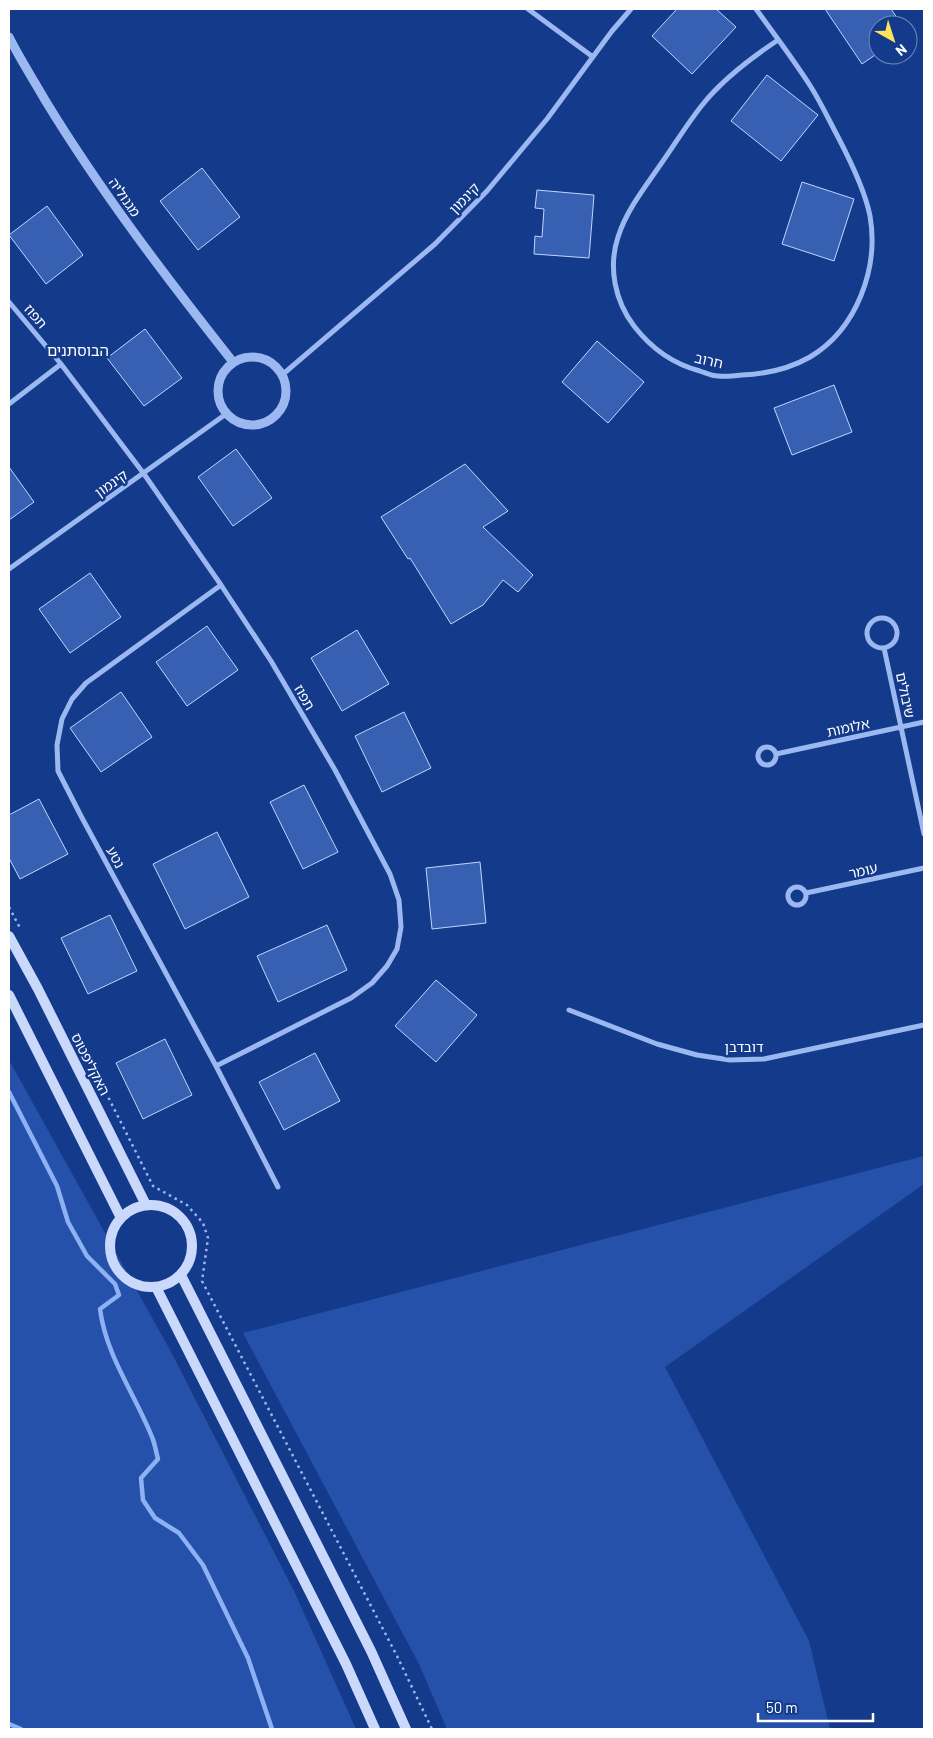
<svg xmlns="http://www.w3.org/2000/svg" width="933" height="1738" viewBox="0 0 933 1738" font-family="Barlow,'Noto Sans Hebrew',sans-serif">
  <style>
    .green { fill: #2651aa }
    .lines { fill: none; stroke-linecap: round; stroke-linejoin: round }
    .stream { stroke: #8eb1f3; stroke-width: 4.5 }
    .building { fill: #3760b2; stroke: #c2d5fc }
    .path { stroke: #9cb8f0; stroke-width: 2.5; stroke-dasharray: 2.5 4; stroke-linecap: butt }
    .minor { stroke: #9cb8f0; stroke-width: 5 }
    .tertiary { stroke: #9cb8f0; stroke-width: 9 }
    .secondary { stroke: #cad9fb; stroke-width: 10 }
    .labels { text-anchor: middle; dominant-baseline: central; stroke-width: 5; stroke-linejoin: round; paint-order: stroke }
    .street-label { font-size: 14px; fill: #fff; stroke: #143a8b }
    .neighbourhood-label { font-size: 15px; fill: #fff; stroke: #143a8b }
  </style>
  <rect width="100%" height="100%" fill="#143a8b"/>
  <path class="green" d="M9 1060 170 1350 294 1591 356 1729H9Z
    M924 1156V1184L665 1367 809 1641 830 1729H447L419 1664 243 1333Z"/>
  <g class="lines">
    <path class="stream" d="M9 1092 57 1186 68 1222 87 1256 115 1284 119 1295 100 1309C106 1356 135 1394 152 1437 155 1444 156 1452 158 1459L141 1478 143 1500 155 1518 179 1533 203 1565 248 1658 272 1729
      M9 1724 21 1729"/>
  </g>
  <path class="building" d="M677 9H716L736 27 692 74 652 36Z
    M825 9H891L902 25H878V53L862 64Z
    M767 75 818 115 781 161 731 121Z
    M202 168 240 217 198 250 160 201Z
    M802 182 854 199 834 261 782 244Z
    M537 190 594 195 589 258 534 254 535 236 542 237 544 209 535 208Z
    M47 206 83 255 46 284 9 235Z
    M145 329 182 378 144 406 107 358Z
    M597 341 644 382 608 423 562 382Z
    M834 385 852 432 792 455 774 408Z
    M236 449 272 498 233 526 198 477Z
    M465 464 508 511 483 527 533 575 518 592 503 580 483 605 451 624 410 558 408 559 381 517Z
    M9 467 34 502 9 520Z
    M90 573 121 617 70 653 39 609Z
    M207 626 238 670 187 706 156 662Z
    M357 630 389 684 342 711 311 658Z
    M121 692 152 737 101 772 70 728Z
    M404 712 431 768 382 792 355 736Z
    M304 785 338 852 303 869 270 802Z
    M39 799 68 854 20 879 9 858V815Z
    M217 832 249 897 185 929 153 864Z
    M480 862 486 923 432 929 426 868Z
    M110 915 137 971 88 994 61 938Z
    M327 925 347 970 278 1002 257 956Z
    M436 980 477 1015 436 1062 395 1026Z
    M165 1039 192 1095 143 1119 116 1063Z
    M315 1053 340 1101 284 1130 259 1082Z"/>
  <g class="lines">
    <path class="path" d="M9 907 20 928
      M91 1063 153 1186 187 1205 203 1223 208 1238 202 1281 397 1656 432 1729"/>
    <path class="minor" d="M528 9 593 57
      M756 9C774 34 794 60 811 87 821 103 829 120 838 137 850 160 865 190 870 216 879 268 857 329 810 357 789 369 766 374 742 375 734 376 726 377 718 376 712 376 706 373 700 371 673 364 651 348 634 326 615 301 608 268 618 237 626 212 642 191 656 171 672 149 686 125 703 104 723 79 751 58 778 40
      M9 302 61 364 144 474 221 585 271 661 335 770 390 874 399 900 401 927 397 949 387 966 372 983 351 998 216 1066
      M282 375 435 244 487 191 547 119 612 31 631 9
      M9 404 61 364
      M9 569 226 414
      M221 585 86 683 72 699 62 719 57 745 58 771 81 816 216 1066 278 1187
      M867 633a15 15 0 1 1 30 0a15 15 0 1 1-30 0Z
      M884 648 924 834
      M758 756a9 9 0 1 1 18 0a9 9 0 1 1-18 0Z
      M776 754 924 722
      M788 896a9 9 0 1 1 18 0a9 9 0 1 1-18 0Z
      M806 893 924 868
      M569 1010 657 1044 697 1055 730 1060 764 1059 924 1025"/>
    <path class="tertiary" d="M9 37C20 59 33 79 45 100 101 192 166 277 233 362
      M218 391a34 34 0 1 1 68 0a34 34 0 1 1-68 0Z"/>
    <path class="secondary" d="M9 936 38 989 146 1205
      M9 995 121 1218
      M110 1246a41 41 0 1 1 82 0a41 41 0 1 1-82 0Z
      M181 1275 371 1651 406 1729
      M156 1287 346 1664 375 1729"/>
  </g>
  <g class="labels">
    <g class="street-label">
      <text transform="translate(125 197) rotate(55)">מגנוליה</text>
      <text transform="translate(464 198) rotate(-46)">קינמון</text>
      <text transform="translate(36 316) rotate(49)">תפוז</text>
      <text transform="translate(709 360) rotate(13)">חרוב</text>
      <text transform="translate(111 483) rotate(-35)">קינמון</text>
      <text transform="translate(906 695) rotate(78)">שיבולים</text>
      <text transform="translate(305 697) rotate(60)">תפוז</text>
      <text transform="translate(848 727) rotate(-12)">אלומות</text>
      <text transform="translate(116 857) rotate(62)">נטע</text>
      <text transform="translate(863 870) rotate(-12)">עומר</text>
      <text x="744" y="1046">דובדבן</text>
      <text transform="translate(91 1064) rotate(63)">האקליפטוס</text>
    </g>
    <g class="neighbourhood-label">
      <text x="78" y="350">הבוסתנים</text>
    </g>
  </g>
  <rect width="933" height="1738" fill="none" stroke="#ffffff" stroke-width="20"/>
  <g transform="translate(893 40) rotate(141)"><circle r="24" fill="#143a8b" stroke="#7289b9"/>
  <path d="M0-4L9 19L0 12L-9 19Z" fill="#ffe35b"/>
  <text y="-8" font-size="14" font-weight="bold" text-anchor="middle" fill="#ffffff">N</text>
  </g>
  <path d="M758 1713v8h115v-8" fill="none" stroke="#ffffff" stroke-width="2.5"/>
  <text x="766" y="1713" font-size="15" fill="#ffffff" stroke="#143a8b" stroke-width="4" paint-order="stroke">50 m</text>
</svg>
